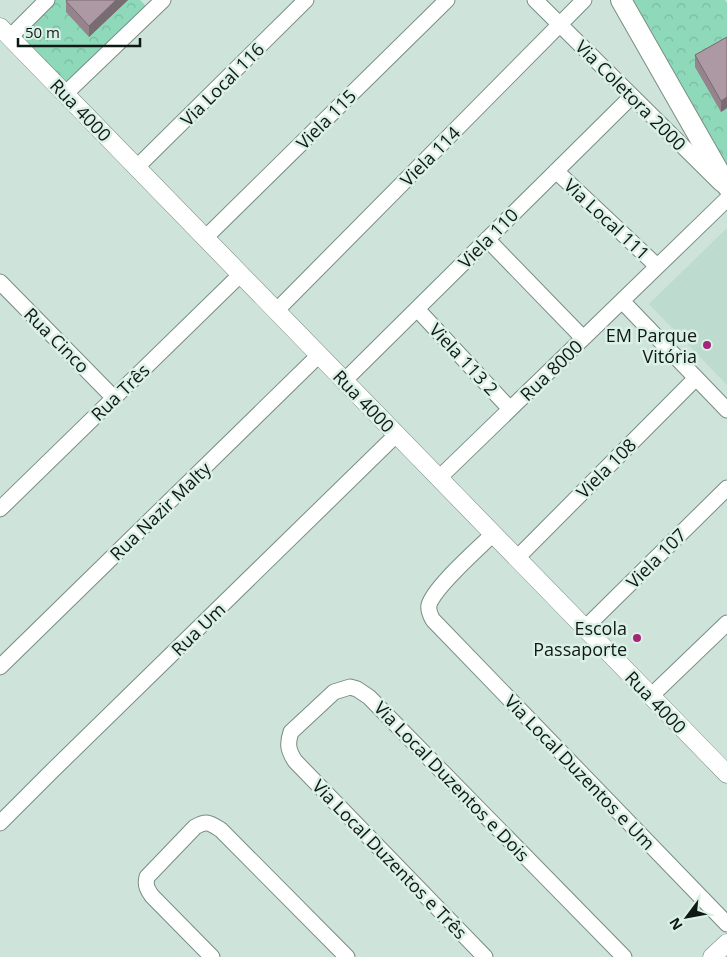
<svg xmlns="http://www.w3.org/2000/svg" width="727" height="957" viewBox="0 0 727 957" font-family="'Open Sans',sans-serif">
  <style>
    .built { fill: #bddbce }
    .park { fill: url(#park-crowns) }
    .lines { fill: none; stroke-linecap: round; stroke-linejoin: round }
    .minor-casing { stroke: #788d83; stroke-width: 17 }
    .tertiary-casing { stroke: #788d83; stroke-width: 19 }
    .secondary-casing { stroke: #788d83; stroke-width: 22 }
    .minor { stroke: #fff; stroke-width: 15 }
    .tertiary { stroke: #fff; stroke-width: 18 }
    .secondary { stroke: #fff; stroke-width: 20 }
    .wall { fill: #95848c }
    .shaded-wall { fill: #796b72 }
    .building { fill: #ad99a3; stroke: #796b72 }
    .poi-dot { fill: #a42678; stroke: #dbf1e7; stroke-width: 2 }
    .labels { text-anchor: middle; dominant-baseline: central; stroke-width: 5; stroke-linejoin: round; paint-order: stroke }
    .street-label { font-size: 18px; fill: #101815; stroke: #dbf1e7 }
    .poi-label { font-size: 18px; fill: #101815; stroke: #dbf1e7; text-anchor: end }
  </style>
  <defs>
    <pattern id="park-crowns" width="20" height="18" patternUnits="userSpaceOnUse" patternTransform="scale(1.25)"><rect width="20" height="18" fill="#8fd9bb"/><path d="M2 6a3 3 0 1 1 6 0M12 15a3 3 0 1 1 6 0" fill="none" stroke="#7abaa0"/></pattern>
  </defs>
  <rect width="100%" height="100%" fill="#cee4da"/>
  <path class="built" d="M727 228V385L649 304Z"/>
  <path class="park" d="M54 0H140L146 6 64 84 17 35Z
    M632 0H725L727 3V166Z"/>
  <g class="lines">
    <g class="minor-casing">
      <path id="minor" d="M535 0 721 184
        M10 37 47 0
        M65 94 163 0
        M137 167 306 0
        M556 171 657 266
        M205 238 447 0
        M487 239 583 338
        M0 282 114 398
        M622 301 727 410
        M417 309 510 409
        M276 311 584 0
        M344 381 632 96
        M439 478 727 199
        M0 509 241 274
        M493 534C478 549 434 587 429 605 428 611 430 615 433 620L727 924
        M517 558 696 378
        M585 628 727 488
        M0 667 319 355
        M651 696 727 623
        M0 823 52 771 396 435
        M212 957 152 896C147 889 145 885 147 877L195 827C207 820 210 823 221 830L347 957
        M485 957 295 761C288 750 287 744 291 732L334 692 350 687 357 689 369 697 624 957"/>
    </g>
    <g class="tertiary-casing">
      <path id="tertiary" d="M0 27 727 774
        M712 957 727 943"/>
    </g>
    <g class="secondary-casing">
      <path id="secondary" d="M621 0 727 186"/>
    </g>
    <use href="#minor" class="minor"/>
    <use href="#tertiary" class="tertiary"/>
    <use href="#secondary" class="secondary"/>
  </g>
  <path class="wall" d="M67 0H128L89 37 66 12V1Z
    M727 37V108L721 112 695 67V55Z"/>
  <path class="shaded-wall" d="M116 0H128L89 37V26Z
    M727 97V108L721 112V101Z"/>
  <path class="building" d="M67 0H116L89 26 66 1Z
    M727 37V97L721 101 695 55Z"/>
  <g class="poi-dot">
    <circle cx="707" cy="345" r="5"/>
    <circle cx="637" cy="638" r="5"/>
  </g>
  <g class="labels">
    <g class="street-label">
      <text transform="translate(222 84) rotate(-45)">Via Local 116</text>
      <text transform="translate(631 95) rotate(45)">Via Coletora 2000</text>
      <text transform="translate(81 110) rotate(46)">Rua 4000</text>
      <text transform="translate(326 119) rotate(-45)">Viela 115</text>
      <text transform="translate(430 156) rotate(-45)">Viela 114</text>
      <text transform="translate(607 219) rotate(43)">Via Local 111</text>
      <text transform="translate(488 238) rotate(-45)">Viela 110</text>
      <text transform="translate(57 340) rotate(45)">Rua Cinco</text>
      <text transform="translate(464 359) rotate(47)">Viela 113 2</text>
      <text transform="translate(551 370) rotate(-44)">Rua 8000</text>
      <text transform="translate(120 392) rotate(-44)">Rua Três</text>
      <text transform="translate(364 401) rotate(46)">Rua 4000</text>
      <text transform="translate(606 468) rotate(-45)">Viela 108</text>
      <text transform="translate(160 511) rotate(-44)">Rua Nazir Malty</text>
      <text transform="translate(656 558) rotate(-45)">Viela 107</text>
      <text transform="translate(198 629) rotate(-44)">Rua Um</text>
      <text transform="translate(656 702) rotate(46)">Rua 4000</text>
      <text transform="translate(580 772) rotate(46)">Via Local Duzentos e Um</text>
      <text transform="translate(452 781) rotate(46)">Via Local Duzentos e Dois</text>
      <text transform="translate(390 859) rotate(46)">Via Local Duzentos e Três</text>
    </g>
    <g class="poi-label">
      <text x="697" y="335">EM Parque<tspan x="697" dy="21">Vitória</tspan></text>
      <text x="627" y="628">Escola<tspan x="627" dy="21">Passaporte</tspan></text>
    </g>
  </g>
  <g transform="translate(687 917) rotate(238)" stroke="#dbf1e7" stroke-width="4" paint-order="stroke">
  <path d="M0-4L9 19L0 12L-9 19Z" fill="#101815"/>
  <text y="-8" font-size="14" font-weight="bold" text-anchor="middle" fill="#101815">N</text>
  </g>
  <path d="M18 38v8h122v-8" fill="none" stroke="#101815" stroke-width="2.5"/>
  <text x="25" y="38" font-size="15" fill="#101815" stroke="#dbf1e7" stroke-width="4" paint-order="stroke">50 m</text>
</svg>
